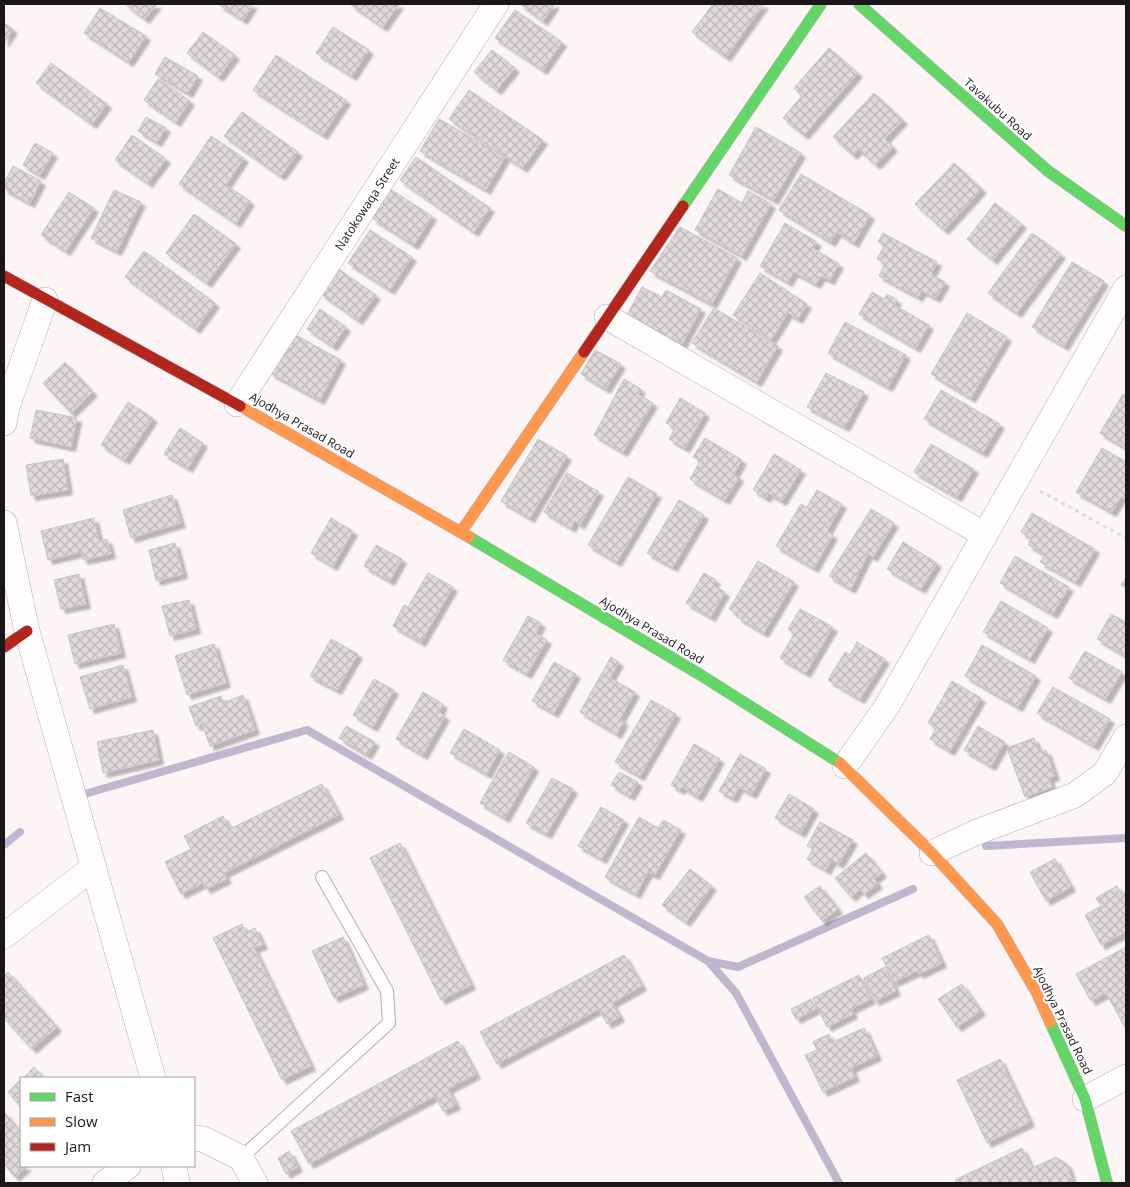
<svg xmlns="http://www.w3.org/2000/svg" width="1130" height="1187" viewBox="0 0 1130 1187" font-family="'Open Sans',sans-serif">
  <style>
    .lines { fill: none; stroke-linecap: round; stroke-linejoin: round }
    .stream { stroke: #beb8ce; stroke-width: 8 }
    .building { fill: url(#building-cross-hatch); stroke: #cac4c4; filter: url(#shadow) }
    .lane-casing { stroke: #b3aeaf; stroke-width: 14 }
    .street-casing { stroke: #b3aeaf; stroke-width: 26 }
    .fast-casing { stroke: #b3aeaf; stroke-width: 12 }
    .slow-casing { stroke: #b3aeaf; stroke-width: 12 }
    .jam-casing { stroke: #b3aeaf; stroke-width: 12 }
    .path { stroke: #dfdcdd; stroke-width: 3; stroke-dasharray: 4 4; stroke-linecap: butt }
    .lane { stroke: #fffdfe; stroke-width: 12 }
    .street { stroke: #fffdfe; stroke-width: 25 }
    .fast { stroke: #63d668; stroke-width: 11 }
    .slow { stroke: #ff974d; stroke-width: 11 }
    .jam { stroke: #b3261e; stroke-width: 11 }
    .labels { text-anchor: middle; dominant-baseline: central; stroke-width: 4.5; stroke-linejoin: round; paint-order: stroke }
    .street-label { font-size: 12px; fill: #1a1517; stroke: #fff }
  </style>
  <defs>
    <pattern id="building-cross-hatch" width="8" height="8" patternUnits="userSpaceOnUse" patternTransform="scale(1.25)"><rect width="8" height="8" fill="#dfd9da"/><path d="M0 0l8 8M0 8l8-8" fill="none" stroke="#bfb9ba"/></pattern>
    <filter id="shadow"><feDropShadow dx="4.5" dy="4.5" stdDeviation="1" flood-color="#0004"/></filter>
  </defs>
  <rect width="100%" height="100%" fill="#fcf4f5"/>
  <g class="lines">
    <path class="stream" d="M88 793 307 730 708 961 738 967 913 889
      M4 845 20 832
      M986 846 1126 838
      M708 961 736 993 839 1183"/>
  </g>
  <path class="building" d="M125 4H157L145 19Z
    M218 4H253L243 20Z
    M352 4H399L383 27 351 5Z
    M520 4H555L543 21Z
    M713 4H764L726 57 692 32Z
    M100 8 146 36 129 62 84 33Z
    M515 10 562 42 543 70 495 38Z
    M4 23 13 29 4 43Z
    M333 27 369 50 352 76 316 53Z
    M203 32 235 55 219 77 187 53Z
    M829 48 858 73 804 135 783 118 802 96 794 88Z
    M492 50 515 68 497 90 474 72Z
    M276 55 346 100 323 135 253 90Z
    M165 57 198 76 188 93 155 74Z
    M51 63 107 104 92 124 36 83Z
    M158 79 190 101 176 122 144 100Z
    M469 90 543 140 523 168 449 119Z
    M874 93 903 120 885 139 893 147 876 165 858 149 853 155 833 137Z
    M242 112 298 152 281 176 224 136Z
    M146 117 166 128 157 142 138 131Z
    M439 119 505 157 486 190 420 151Z
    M756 127 801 153 774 200 729 175Z
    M132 135 166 159 148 183 115 160Z
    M211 136 244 158 226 185 250 201 236 223 179 184Z
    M35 143 53 153 40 175 23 165Z
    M416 157 490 208 474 232 400 180Z
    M954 163 982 189 944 230 915 204Z
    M13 166 41 181 30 203 4 189V183Z
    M801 174 870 215 854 243 837 232 831 242 779 210Z
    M390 189 432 216 414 245 372 218Z
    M718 189 742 203 748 191 771 204 742 256 695 230Z
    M114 190 141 202 117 251 91 238Z
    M69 192 94 208 66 251 41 235Z
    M995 203 1022 224 993 260 967 239Z
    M194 214 236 244 207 283 166 253Z
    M785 223 817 242 813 248 839 264 830 280 821 276 816 284 794 272 788 282 760 266Z
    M680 227 737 258 712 304 650 271Z
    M370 230 412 257 390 290 348 263Z
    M883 233 937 262 931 274 945 282 936 298 922 291 918 297 879 276 885 263 877 259 884 246 878 242Z
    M1032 233 1061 254 1017 313 988 293Z
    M144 251 215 303 196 329 125 277Z
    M1072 262 1104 281 1064 346 1032 327Z
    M337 268 376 295 358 320 320 293Z
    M760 273 807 304 798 319 788 313 771 340 733 315Z
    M642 287 662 297 666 290 701 309 682 344 627 315Z
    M872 292 884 299 887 294 897 300 894 305 929 325 916 348 859 314Z
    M714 308 778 346 757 382 692 343Z
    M320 309 346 327 333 346 307 329Z
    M967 313 1007 337 971 398 931 374Z
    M845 322 906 355 888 387 828 353Z
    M292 333 341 360 320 400 270 373Z
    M595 350 621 364 606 389 581 374Z
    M65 362 93 392 71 413 43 383Z
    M826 373 864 392 845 427 807 407Z
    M624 379 641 389 638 394 653 403 623 452 594 435Z
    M941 390 1000 424 983 453 924 419Z
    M1123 394 1126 396V448L1100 433Z
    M680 398 705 413 685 448 669 439 675 428 666 423Z
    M128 402 153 418 125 460 101 445Z
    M36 410 77 418 71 447 30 438Z
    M180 428 203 443 188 468 164 454Z
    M705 438 742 460 734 474 739 477 725 500 690 479 700 461 693 457Z
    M538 439 567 456 530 518 501 501Z
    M931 444 974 469 957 497 914 472Z
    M1102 448 1126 462V500L1121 497 1112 512 1076 492Z
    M774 454 801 470 782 501 768 493 766 498 753 490Z
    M63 459 68 490 31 496 26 465Z
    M567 473 599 492 580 525 575 521 571 528 544 512Z
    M628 477 657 494 617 562 588 545Z
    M817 490 842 504 827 531 833 535 814 568 776 546 801 504 807 507Z
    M172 495 181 523 131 538 123 510Z
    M679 500 704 515 673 567 647 553Z
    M871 509 894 523 873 557 868 554 851 589 829 576Z
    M1032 513 1095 549 1076 582 1040 562 1045 554 1028 545 1031 538 1021 532Z
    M94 518 99 541 107 539 111 554 83 560 81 552 48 560 41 531Z
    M331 518 353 531 333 566 311 553Z
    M903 542 937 563 921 589 887 569Z
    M175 543 183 574 156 581 149 550Z
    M376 545 402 559 390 581 364 566Z
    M1015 556 1069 587 1053 614 1000 583Z
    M758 561 794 582 764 633 737 617 739 615 729 609Z
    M428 573 453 587 421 642 393 626 404 605 408 607Z
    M704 573 716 580 713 585 725 592 711 617 686 603Z
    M79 574 86 604 61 609 54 580Z
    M1126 577V588L1121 585Z
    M189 600 196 629 170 636 162 606Z
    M1001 601 1048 628 1030 659 983 632Z
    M800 609 833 627 806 673 780 658 794 634 788 629Z
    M1111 614 1126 622V656L1097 639Z
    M528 616 541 623 536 633 547 640 527 674 503 660Z
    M114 624 121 653 75 664 68 635Z
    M331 639 358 654 337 690 310 676Z
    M857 642 885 659 860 699 828 680 845 652 850 655Z
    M214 644 226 683 187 695 175 656Z
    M982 645 1036 676 1018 707 965 676Z
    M1085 651 1122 672 1106 699 1069 678Z
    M611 657 619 662 610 678 635 692 620 719 624 721 617 734 580 712Z
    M554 662 576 674 554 713 532 701Z
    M123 665 132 697 90 709 80 677Z
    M374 679 394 690 373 727 353 715Z
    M952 681 981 698 950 751 930 739 936 728 928 723Z
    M1053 687 1110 719 1094 746 1037 713Z
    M423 692 443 704 439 712 445 716 423 755 396 739Z
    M243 695 255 730 210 746 202 724 196 726 189 707 221 696 223 703Z
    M651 700 676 714 640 776 615 762Z
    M346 726 375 742 367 755 339 738Z
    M978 726 1005 742 991 766 964 750Z
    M464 729 500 750 487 774 450 753Z
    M153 730 159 760 103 773 97 742Z
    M1034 738 1039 752 1046 750 1055 776 1049 778 1052 787 1025 797 1007 748Z
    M694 744 720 759 698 797 682 787 680 790 671 785Z
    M509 752 534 767 505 818 480 803Z
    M740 754 766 769 752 794 739 787 733 798 719 791Z
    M619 772 638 782 630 796 611 785Z
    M552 778 573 789 547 834 526 823Z
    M322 784 339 815 224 873 227 879 206 889 203 883 181 894 165 862 191 849 184 836 223 816 230 829Z
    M789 794 814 809 801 833 775 818Z
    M601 807 624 820 602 859 578 846Z
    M639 817 658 828 663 820 681 830 655 875 648 872 636 894 605 877Z
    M820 822 853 840 839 864 832 860 826 870 807 859 813 849 807 846Z
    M400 843 471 985 441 1000 370 858Z
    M866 853 882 873 874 879 878 884 864 894 860 889 851 897 835 878Z
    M1055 859 1071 887 1046 901 1030 872Z
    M690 869 712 886 686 922 662 905Z
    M820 886 838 909 822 921 804 897Z
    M1117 886 1122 895 1126 892V932L1101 945 1085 915 1101 906 1096 898Z
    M242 924 246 932 255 928 263 945 254 948 311 1066 282 1080 213 938Z
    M929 935 942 963 919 974 917 971 894 982 882 958Z
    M343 937 364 985 334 998 312 951Z
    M1126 947V1029L1106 993 1091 1001 1076 974Z
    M624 955 642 986 612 1003 620 1017 607 1024 599 1009 497 1064 480 1032Z
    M885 967 896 991 875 1001 864 978Z
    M8 972 57 1027 32 1049 4 1018V976Z
    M859 975 871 999 851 1009 853 1014 827 1027 813 998Z
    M962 984 981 1011 957 1027 938 999Z
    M811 999 816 1009 796 1019 791 1009Z
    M864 1028 877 1056 851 1068 855 1077 823 1092 805 1055 817 1050 813 1042 829 1034 833 1042Z
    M458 1041 476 1074 448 1089 456 1105 443 1111 435 1096 309 1164 291 1131Z
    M1000 1059 1030 1122 987 1143 957 1080Z
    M34 1067 44 1078H23Z
    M21 1079V1107L8 1092Z
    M4 1112 21 1132V1166H27L15 1177 4 1164Z
    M1022 1148 1032 1168 1056 1157 1067 1164 1073 1183H957L955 1180Z
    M289 1151 298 1167 286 1174 278 1158Z"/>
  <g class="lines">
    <g class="lane-casing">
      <path id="lane" d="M241 1158 389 1023 387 991 322 877"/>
    </g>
    <g class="street-casing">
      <path id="street" d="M607 317 985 535
        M237 404 496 4
        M4 423 7 407 45 300
        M4 523 27 631 153 1078
        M845 766 887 706 1126 288
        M932 853 977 832 1075 795 1105 773 1126 737
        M4 936 94 867
        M1085 1099 1126 1077
        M194 1138 203 1139 241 1158 255 1183
        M174 1166 177 1183
        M105 1183 128 1166"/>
    </g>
    <g class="fast-casing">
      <path id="fast" d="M859 4 1048 171 1126 226
        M683 206 821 4
        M469 537 699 674 840 763
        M1050 1022 1085 1099 1107 1183"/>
    </g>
    <g class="slow-casing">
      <path id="slow" d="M240 406 469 537
        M461 532 584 352
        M840 763 932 853 997 924 1037 993 1050 1022"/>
    </g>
    <g class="jam-casing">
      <path id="jam" d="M4 276 240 406
        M584 352 683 206
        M4 647 27 631"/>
    </g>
    <path class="path" d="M1040 491 1126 538"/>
    <use href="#lane" class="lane"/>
    <use href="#street" class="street"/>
    <use href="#fast" class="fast"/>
    <use href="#slow" class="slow"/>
    <use href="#jam" class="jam"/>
  </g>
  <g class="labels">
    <g class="street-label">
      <text transform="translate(998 109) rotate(42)">Tavakubu Road</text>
      <text transform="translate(367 204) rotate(-57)">Natokowaqa Street</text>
      <text transform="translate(302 425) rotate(30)">Ajodhya Prasad Road</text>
      <text transform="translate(652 630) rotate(31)">Ajodhya Prasad Road</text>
      <text transform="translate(1063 1020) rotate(64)">Ajodhya Prasad Road</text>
    </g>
  </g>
  <rect width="1130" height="1187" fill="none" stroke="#1a1517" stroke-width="10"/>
  <rect x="20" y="1077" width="175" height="90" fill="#ffffff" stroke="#a3a1a2"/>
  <rect x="30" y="1093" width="25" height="8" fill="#63d668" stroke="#a3a1a2"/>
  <text x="65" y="1102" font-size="15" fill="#1a1517">Fast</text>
  <rect x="30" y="1118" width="25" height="8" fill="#ff974d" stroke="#a3a1a2"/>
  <text x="65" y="1127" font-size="15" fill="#1a1517">Slow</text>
  <rect x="30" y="1143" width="25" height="8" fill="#b3261e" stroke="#a3a1a2"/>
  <text x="65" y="1152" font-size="15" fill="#1a1517">Jam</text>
</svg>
